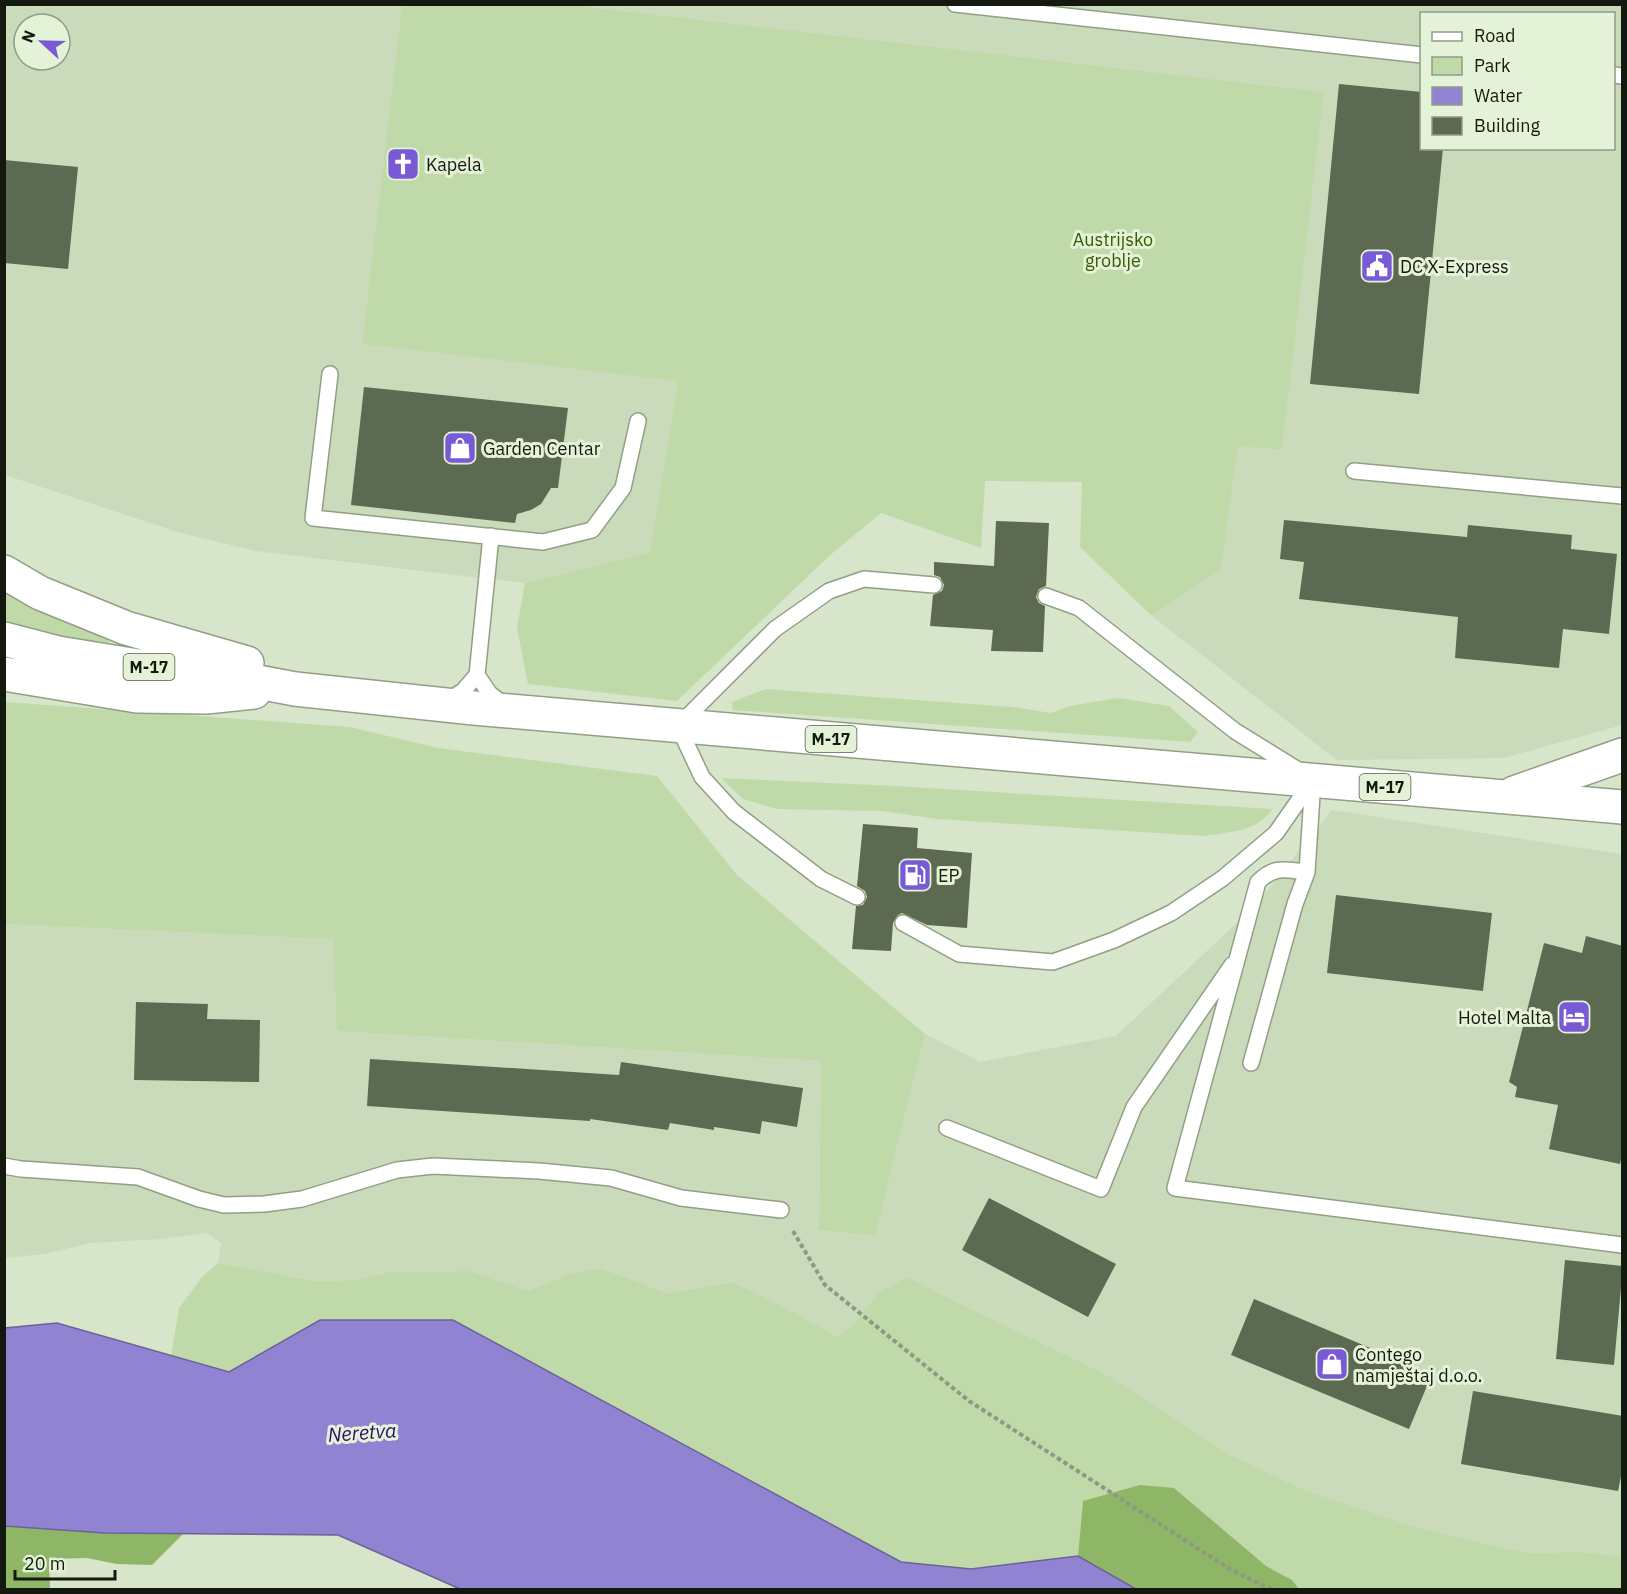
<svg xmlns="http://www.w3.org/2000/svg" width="1627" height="1594" viewBox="0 0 1627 1594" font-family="'IBM Plex Sans',sans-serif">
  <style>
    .built { fill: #c9dbba; fill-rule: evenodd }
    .green { fill: #c0d9a9 }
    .forest { fill: #8fb666 }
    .water { fill: #9083d2; stroke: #6b6398; stroke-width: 1.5 }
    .building { fill: #5d6a52 }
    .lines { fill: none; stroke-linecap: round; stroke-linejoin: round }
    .service-casing { stroke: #919f85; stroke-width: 18 }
    .primary-casing { stroke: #919f85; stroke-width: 36 }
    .path { stroke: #8e9984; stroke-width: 4; stroke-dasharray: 4.5 3; stroke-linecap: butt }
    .service { stroke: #fff; stroke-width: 15 }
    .primary { stroke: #fff; stroke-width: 33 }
    .labels { text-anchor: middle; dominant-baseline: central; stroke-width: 6; stroke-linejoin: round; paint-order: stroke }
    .shield { fill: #e4f2d7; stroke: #525a4b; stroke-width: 1.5 }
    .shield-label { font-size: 16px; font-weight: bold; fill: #14190f }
    .poi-label { font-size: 18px; fill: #14190f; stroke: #e4f2d7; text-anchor: start }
    .park-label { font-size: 18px; fill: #385b00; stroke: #e4f2d7 }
    .water-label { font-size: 20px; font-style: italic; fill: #2f0d6c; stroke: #e4f2d7 }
  </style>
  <rect width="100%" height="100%" fill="#d7e5ca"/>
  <path class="built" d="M4 5H402L362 344 678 380 650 554 525 583 489 579 256 551 181 533 5 475ZM24 24H60V60H24Z
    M572 5H1622V725L1504 758 1337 760 1152 616 1221 568 1238 445 1282 450 1324 92ZM1422 14H1614V148H1422Z
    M1332 810 1622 854V1556L1576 1552 1526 1553 1415 1527 1302 1489 1229 1454 1107 1375 955 1301 908 1277 878 1293 854 1324 838 1337 733 1282 667 1293 600 1268 573 1273 527 1291 470 1271 389 1272 357 1280 314 1281 218 1263 221 1243 207 1233 161 1239 91 1243 44 1254 5 1258V924L333 939 338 1031 821 1061 819 1230 875 1236 925 1034 980 1062 1116 1036 1255 906Z"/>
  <path class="green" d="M402 5H572L1324 92 1282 450 1238 446 1221 568 1152 616 1080 547 1082 482 985 481 981 548 881 513 829 556 677 701 528 684 517 628 525 583 650 553 678 381 362 344Z
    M4 582 104 632 109 643 99 652 5 635Z
    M765 689 1012 707 1051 713 1070 706 1118 698 1169 706 1198 732 1190 742 733 710 732 702Z
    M5 702 350 727 438 748 657 776 737 875 925 1034 875 1236 819 1230 821 1061 337 1031 333 939 5 924Z
    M721 778 895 786 1272 809C1258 832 1228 832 1204 836L937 819 883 811 777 809 743 799Z
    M218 1263 314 1281 357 1280 389 1272 470 1271 527 1291 573 1273 600 1268 667 1293 733 1282 781 1306 838 1337 854 1324 878 1293 908 1277 955 1301 1107 1375 1229 1454 1302 1489 1415 1527 1526 1553 1576 1552 1622 1556V1589H1299L1292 1580 1266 1566 1083 1501 1078 1556 971 1569 901 1562 453 1320H320L229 1372 171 1356 179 1308 203 1276Z"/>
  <path class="forest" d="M1140 1485 1174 1488 1266 1566 1292 1580 1299 1589H1136L1078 1556 1083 1501Z
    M4 1526 105 1533 183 1534 152 1565 117 1564 87 1558 49 1559 50 1589 5 1590Z"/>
  <path class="water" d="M320 1320H453L901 1562 971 1569 1078 1556 1136 1589H460L338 1535 105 1533 5 1526V1328L57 1323 229 1372Z"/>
  <path class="building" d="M1339 84 1422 92V148H1443L1419 394 1310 384Z
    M4 160 78 167 68 269 4 263Z
    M364 387 568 408 558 488H551L541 504 531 510 517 514 515 523 351 505Z
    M1284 520 1467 537 1468 525 1572 535 1571 549 1617 554 1609 634 1563 629 1559 668 1455 658 1458 617 1299 599 1304 562 1280 559Z
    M996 521 1049 523 1046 586 1039 589 1036 597 1039 603 1045 606 1043 652 991 651 993 630 930 626 933 595 942 591 944 585 940 577 934 575V562L994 566Z
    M863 824 918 828 917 848 972 853 967 928 927 925 902 913 898 915 893 923 891 951 852 949 856 906 863 905 867 897 865 891 857 886Z
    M1336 895 1492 913 1483 991 1327 973Z
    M1586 936 1623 946V1150L1620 1164 1549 1149 1558 1105 1515 1097 1517 1087 1509 1082 1544 943 1582 953Z
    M136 1002 208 1004 207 1019 260 1020 259 1082 134 1080Z
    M370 1059 619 1075 621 1062 803 1088 797 1127 762 1121 760 1134 714 1127V1130L670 1123 668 1130 590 1119V1121L367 1106Z
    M989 1198 1116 1264 1088 1317 962 1250Z
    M1565 1260 1623 1266 1614 1365 1556 1359Z
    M1254 1299 1432 1374 1409 1429 1231 1355Z
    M1473 1391 1623 1416V1467L1618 1491 1461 1464Z"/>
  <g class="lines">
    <g class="service-casing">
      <path id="service" d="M955 4 1422 55
        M1614 75 1622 76
        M330 374 313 518 543 542 592 530 623 488 638 421
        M1354 471 1622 496
        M1046 596 1079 608 1235 731 1303 773
        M477 675 490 694 503 704
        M447 701 463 691 477 675 491 536
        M1307 872C1285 870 1275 865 1258 882L1175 1188 1622 1245
        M857 897 821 879 734 812 702 777 678 726 775 629 829 591 864 579 934 585
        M903 923 959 954 1053 962 1114 940 1171 913 1223 878 1276 833 1313 780
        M1251 1063 1295 904 1307 872 1313 780
        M947 1128 1101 1189 1134 1107 1232 965
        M4 1166 21 1169 138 1177 199 1199 224 1205 264 1204 302 1199 397 1170 433 1166 539 1171 611 1178 681 1198 781 1210"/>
    </g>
    <g class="primary-casing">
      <path id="primary" d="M4 572 40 593 126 628 247 663
        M4 639 58 653 138 666 211 673 295 689 474 708 1622 807
        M4 674 137 696 206 697 254 692
        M1514 793 1622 755"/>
    </g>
    <path class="path" d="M793 1231 825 1285 969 1401 1228 1568 1268 1588 1277 1590"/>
    <use href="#service" class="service"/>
    <use href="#primary" class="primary"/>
  </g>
  <defs>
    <g id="church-square" transform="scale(1.725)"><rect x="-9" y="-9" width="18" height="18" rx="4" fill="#775ad4" stroke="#e4f2d7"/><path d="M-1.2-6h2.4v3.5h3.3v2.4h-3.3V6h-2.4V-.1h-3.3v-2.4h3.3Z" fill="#fff"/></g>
    <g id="civic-square" transform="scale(1.725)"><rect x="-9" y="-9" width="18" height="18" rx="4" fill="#775ad4" stroke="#e4f2d7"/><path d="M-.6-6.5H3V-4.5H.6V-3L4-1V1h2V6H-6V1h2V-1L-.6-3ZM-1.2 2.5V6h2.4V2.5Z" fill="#fff"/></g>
    <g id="shop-square" transform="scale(1.725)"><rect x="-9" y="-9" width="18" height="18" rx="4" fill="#775ad4" stroke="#e4f2d7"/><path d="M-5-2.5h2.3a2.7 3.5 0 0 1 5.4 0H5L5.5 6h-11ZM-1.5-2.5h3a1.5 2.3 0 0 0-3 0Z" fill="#fff"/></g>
    <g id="fuel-square" transform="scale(1.725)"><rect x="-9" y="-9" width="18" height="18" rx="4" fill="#775ad4" stroke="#e4f2d7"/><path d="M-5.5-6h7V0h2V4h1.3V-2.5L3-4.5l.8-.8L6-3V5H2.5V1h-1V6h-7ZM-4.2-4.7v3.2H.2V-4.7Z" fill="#fff"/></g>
    <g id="hotel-square" transform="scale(1.725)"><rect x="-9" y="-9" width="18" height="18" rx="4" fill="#775ad4" stroke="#e4f2d7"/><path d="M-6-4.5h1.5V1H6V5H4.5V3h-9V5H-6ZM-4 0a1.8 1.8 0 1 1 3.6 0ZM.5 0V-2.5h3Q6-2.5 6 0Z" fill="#fff"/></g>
  </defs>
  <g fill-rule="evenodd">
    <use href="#church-square" x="403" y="164"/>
    <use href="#civic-square" x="1377" y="266"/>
    <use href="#shop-square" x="460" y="448"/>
    <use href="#fuel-square" x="915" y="875"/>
    <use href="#hotel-square" x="1574" y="1017"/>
    <use href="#shop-square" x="1332" y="1364"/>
  </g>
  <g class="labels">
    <g class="shield">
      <rect x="123.5" y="654" width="51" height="26" rx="4.5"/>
      <rect x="805.5" y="726" width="51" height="26" rx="4.5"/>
      <rect x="1359.5" y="774" width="51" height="26" rx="4.5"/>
    </g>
    <g class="shield-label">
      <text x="149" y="667">M-17</text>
      <text x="831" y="739">M-17</text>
      <text x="1385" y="787">M-17</text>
    </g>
    <g class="poi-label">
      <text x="426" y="164">Kapela</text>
      <text x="1400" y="266">DC X-Express</text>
      <text x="483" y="448">Garden Centar</text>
      <text x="938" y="875">EP</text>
      <text x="1551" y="1017" text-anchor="end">Hotel Malta</text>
      <text x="1355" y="1354">Contego<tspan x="1355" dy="21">namještaj d.o.o.</tspan></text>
    </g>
    <g class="park-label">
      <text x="1113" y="239">Austrijsko<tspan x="1113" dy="21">groblje</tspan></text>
    </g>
    <g class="water-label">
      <text transform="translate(362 1432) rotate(-4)">Neretva</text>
    </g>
  </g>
  <rect width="1627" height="1594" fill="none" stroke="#14190f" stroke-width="12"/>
  <rect x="1420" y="12" width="195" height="138" fill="#e4f2d7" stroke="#919b87" stroke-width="1.5"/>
  <rect x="1432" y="32" width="30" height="9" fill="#ffffff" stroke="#919b87" stroke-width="1.5"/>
  <text x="1474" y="42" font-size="18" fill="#14190f">Road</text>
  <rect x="1432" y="57" width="30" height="18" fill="#c0d9a9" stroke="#919b87" stroke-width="1.5"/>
  <text x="1474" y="72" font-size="18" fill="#14190f">Park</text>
  <rect x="1432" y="87" width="30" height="18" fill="#9083d2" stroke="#919b87" stroke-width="1.5"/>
  <text x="1474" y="102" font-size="18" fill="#14190f">Water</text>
  <rect x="1432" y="117" width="30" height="18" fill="#5d6a52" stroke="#919b87" stroke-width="1.5"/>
  <text x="1474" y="132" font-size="18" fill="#14190f">Building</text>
  <g transform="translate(42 42) rotate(292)"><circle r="28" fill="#e4f2d7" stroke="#919b87" stroke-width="1.5"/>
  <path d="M0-4.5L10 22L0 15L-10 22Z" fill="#775ad4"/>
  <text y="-9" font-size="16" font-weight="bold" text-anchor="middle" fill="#14190f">N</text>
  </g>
  <path d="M15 1570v9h100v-9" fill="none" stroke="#14190f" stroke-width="3"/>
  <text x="24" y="1570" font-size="18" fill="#14190f" stroke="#e4f2d7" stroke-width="4.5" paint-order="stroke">20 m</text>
</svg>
